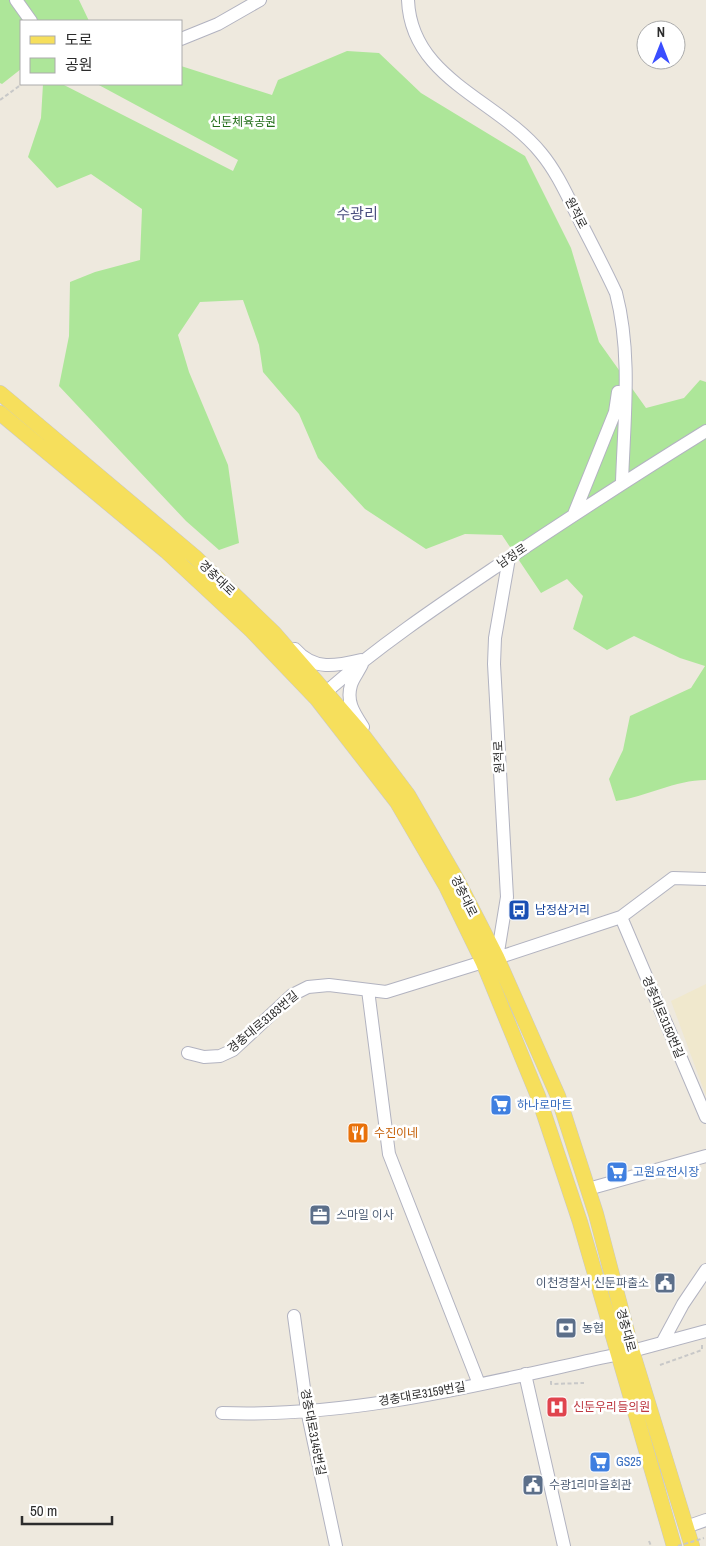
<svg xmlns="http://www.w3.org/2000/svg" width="706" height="1546" viewBox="0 0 706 1546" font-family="'Archivo Narrow','Noto Sans KR',sans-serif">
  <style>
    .education { fill: #f0e8cd }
    .green { fill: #ade699 }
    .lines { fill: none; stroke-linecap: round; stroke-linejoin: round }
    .minor-casing { stroke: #b2b3c0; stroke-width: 14 }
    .major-casing { stroke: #c8c8c8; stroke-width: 16 }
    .path { stroke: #c8c8c8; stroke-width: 2; stroke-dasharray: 4 2.5; stroke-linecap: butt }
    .minor { stroke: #fff; stroke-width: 12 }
    .major { stroke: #f6df5c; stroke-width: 15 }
    .path-bridge { stroke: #c8c8c8; stroke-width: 2; stroke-dasharray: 4 2.5; stroke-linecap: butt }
    .labels { text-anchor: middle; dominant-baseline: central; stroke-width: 5; stroke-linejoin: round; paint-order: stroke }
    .park-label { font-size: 12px; fill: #226d18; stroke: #fff }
    .street-label { font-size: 12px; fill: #2c2c2c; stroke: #fff }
    .transit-label { font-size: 12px; fill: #164399; stroke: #fff; text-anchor: start }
    .shop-label { font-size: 12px; fill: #366cbe; stroke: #fff; text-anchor: start }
    .food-label { font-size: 12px; fill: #c56008; stroke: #fff; text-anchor: start }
    .service-label { font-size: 12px; fill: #4e5e75; stroke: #fff; text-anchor: start }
    .health-label { font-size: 12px; fill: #be3a42; stroke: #fff; text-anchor: start }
    .quarter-label { font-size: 15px; fill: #4a4f7f; stroke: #fff }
  </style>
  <rect width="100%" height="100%" fill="#eee9de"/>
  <path class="education" d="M706 984V1096L671 1001Z"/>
  <path class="green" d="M0 0H79L89 21H21V69L2 84 0 83Z
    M347 51 379 53 421 93 525 156 571 248 599 342 646 408 684 398 700 380 706 382V780C675 780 646 797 616 801L609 779 623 750 630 716 691 688 705 666 680 658 634 636 607 650 573 629 583 596 567 579 541 593 502 535 465 534 426 549 365 509 318 458 299 414 263 372 259 345 243 300 200 302 178 335 189 372 228 465 239 543 219 550 186 521 59 386 69 336 70 282 95 272 140 260 142 209 91 174 57 188 28 157 41 118 43 84H62L233 171 238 160 97 84H181V66L272 95 278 80Z"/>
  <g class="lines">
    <g class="minor-casing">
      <path id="minor" d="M16 0 31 21
        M408 0C411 79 497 99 541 153 556 171 566 193 577 215 590 241 604 267 616 293 632 354 624 420 622 482
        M181 39 218 24 260 0
        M574 514 615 412 618 392
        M295 649C314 671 336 666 361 660
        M362 664C359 671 353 678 351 685 346 702 354 713 363 727
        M326 692C382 643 444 602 506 560 572 516 638 473 706 431
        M621 917 706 1117
        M497 958 507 897 494 664 495 638 509 558
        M497 958 621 917 673 878 705 879
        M368 990 389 1154 479 1384
        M188 1053 204 1057 220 1056 233 1050 292 995 308 987 329 985 386 992 483 962
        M588 1189 706 1156
        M294 1316 307 1410 336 1546
        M662 1343 683 1304 706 1270
        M632 1351 706 1331
        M525 1374 564 1546
        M222 1413C356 1418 489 1382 619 1354
        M686 1527 706 1520"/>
    </g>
    <g class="major-casing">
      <path id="major" d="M0 393 195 557 274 633 362 734 408 795 457 880 497 958 558 1096 596 1214 632 1351 692 1546
        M0 413 166 551 252 631 317 699 397 802 446 886 483 962 538 1096 580 1222 674 1546"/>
    </g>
    <path class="path" d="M0 100 22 84
      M660 1365 702 1350V1344
      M551 1381V1384L584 1383
      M649 1541 651 1546"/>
    <use href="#minor" class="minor"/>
    <use href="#major" class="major"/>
    <path class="path-bridge" d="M678 1546 704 1538"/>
  </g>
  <defs>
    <g id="bus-square" transform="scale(1.125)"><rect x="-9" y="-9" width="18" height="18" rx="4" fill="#1a4fb4" stroke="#fff"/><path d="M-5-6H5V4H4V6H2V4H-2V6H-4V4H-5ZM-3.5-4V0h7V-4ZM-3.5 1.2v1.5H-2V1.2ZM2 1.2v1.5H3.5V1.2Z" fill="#fff"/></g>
    <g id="supermarket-square" transform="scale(1.125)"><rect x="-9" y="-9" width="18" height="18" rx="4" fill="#3f7fe0" stroke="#fff"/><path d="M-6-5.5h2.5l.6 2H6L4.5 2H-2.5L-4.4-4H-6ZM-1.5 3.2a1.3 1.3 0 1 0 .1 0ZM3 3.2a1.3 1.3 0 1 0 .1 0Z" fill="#fff"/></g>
    <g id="restaurant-square" transform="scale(1.125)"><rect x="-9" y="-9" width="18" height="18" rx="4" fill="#e8710a" stroke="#fff"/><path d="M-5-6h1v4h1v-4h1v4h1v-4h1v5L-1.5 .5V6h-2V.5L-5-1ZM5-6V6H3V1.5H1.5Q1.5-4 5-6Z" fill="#fff"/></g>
    <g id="office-square" transform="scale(1.125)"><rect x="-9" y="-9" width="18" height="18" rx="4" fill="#5c6f8a" stroke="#fff"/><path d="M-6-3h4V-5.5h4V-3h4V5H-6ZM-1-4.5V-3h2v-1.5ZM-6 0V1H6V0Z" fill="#fff"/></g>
    <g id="civic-square" transform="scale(1.125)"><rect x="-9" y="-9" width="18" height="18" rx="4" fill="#5c6f8a" stroke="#fff"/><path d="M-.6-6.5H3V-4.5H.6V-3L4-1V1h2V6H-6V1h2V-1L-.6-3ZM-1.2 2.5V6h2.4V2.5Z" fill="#fff"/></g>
    <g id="bank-square" transform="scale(1.125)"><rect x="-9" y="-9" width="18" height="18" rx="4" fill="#5c6f8a" stroke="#fff"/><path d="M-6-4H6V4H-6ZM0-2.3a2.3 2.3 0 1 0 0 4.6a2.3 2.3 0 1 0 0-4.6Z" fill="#fff"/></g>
    <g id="hospital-square" transform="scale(1.125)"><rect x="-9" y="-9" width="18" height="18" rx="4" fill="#e0444e" stroke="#fff"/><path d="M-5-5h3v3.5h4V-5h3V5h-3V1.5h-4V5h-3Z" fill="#fff"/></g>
  </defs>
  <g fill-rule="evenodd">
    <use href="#bus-square" x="519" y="910"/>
    <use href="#supermarket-square" x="501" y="1105"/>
    <use href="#restaurant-square" x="358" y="1133"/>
    <use href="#supermarket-square" x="617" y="1172"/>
    <use href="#office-square" x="320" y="1215"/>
    <use href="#civic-square" x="665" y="1283"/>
    <use href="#bank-square" x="566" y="1328"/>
    <use href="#hospital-square" x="557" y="1407"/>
    <use href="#supermarket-square" x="600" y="1462"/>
    <use href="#civic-square" x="533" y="1485"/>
  </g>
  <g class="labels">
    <g class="park-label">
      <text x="243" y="122">신둔체육공원</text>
    </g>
    <g class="street-label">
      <text transform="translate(576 213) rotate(63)">원적로</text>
      <text transform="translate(512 556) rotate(-34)">남정로</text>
      <text transform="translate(217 578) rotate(44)">경충대로</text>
      <text transform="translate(499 757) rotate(-93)">원적로</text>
      <text transform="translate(464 896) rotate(64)">경충대로</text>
      <text transform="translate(663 1017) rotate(67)">경충대로3150번길</text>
      <text transform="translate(263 1022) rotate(-40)">경충대로3183번길</text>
      <text transform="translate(626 1330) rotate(75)">경충대로</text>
      <text transform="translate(422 1394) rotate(-10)">경충대로3159번길</text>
      <text transform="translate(313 1432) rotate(79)">경충대로3145번길</text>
    </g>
    <g class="transit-label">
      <text x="535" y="910">남정삼거리</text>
    </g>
    <g class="shop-label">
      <text x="517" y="1105">하나로마트</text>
      <text x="633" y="1172">고원요전시장</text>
      <text x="616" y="1462">GS25</text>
    </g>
    <g class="food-label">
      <text x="374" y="1133">수진이네</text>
    </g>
    <g class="service-label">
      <text x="336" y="1215">스마일 이사</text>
      <text x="649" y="1283" text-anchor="end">이천경찰서 신둔파출소</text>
      <text x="582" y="1328">농협</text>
      <text x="549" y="1485">수광1리마을회관</text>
    </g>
    <g class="health-label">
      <text x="573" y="1407">신둔우리들의원</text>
    </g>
    <g class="quarter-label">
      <text x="357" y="213">수광리</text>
    </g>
  </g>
  <rect x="20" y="20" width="162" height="65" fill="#ffffff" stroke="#ababab"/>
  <rect x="30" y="36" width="25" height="8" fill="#f6df5c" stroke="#ababab"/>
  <text x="65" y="45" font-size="15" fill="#2c2c2c">도로</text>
  <rect x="30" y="58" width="25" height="15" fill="#ade699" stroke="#ababab"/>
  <text x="65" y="70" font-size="15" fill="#2c2c2c">공원</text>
  <g transform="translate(661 45)"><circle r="24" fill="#ffffff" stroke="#ababab"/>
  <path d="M0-4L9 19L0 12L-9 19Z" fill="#3a4eff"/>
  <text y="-8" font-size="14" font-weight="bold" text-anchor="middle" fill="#2c2c2c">N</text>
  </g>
  <path d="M22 1516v8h90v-8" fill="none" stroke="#2c2c2c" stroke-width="2.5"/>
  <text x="30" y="1516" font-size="15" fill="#2c2c2c" stroke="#ffffff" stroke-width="4" paint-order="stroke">50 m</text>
</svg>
